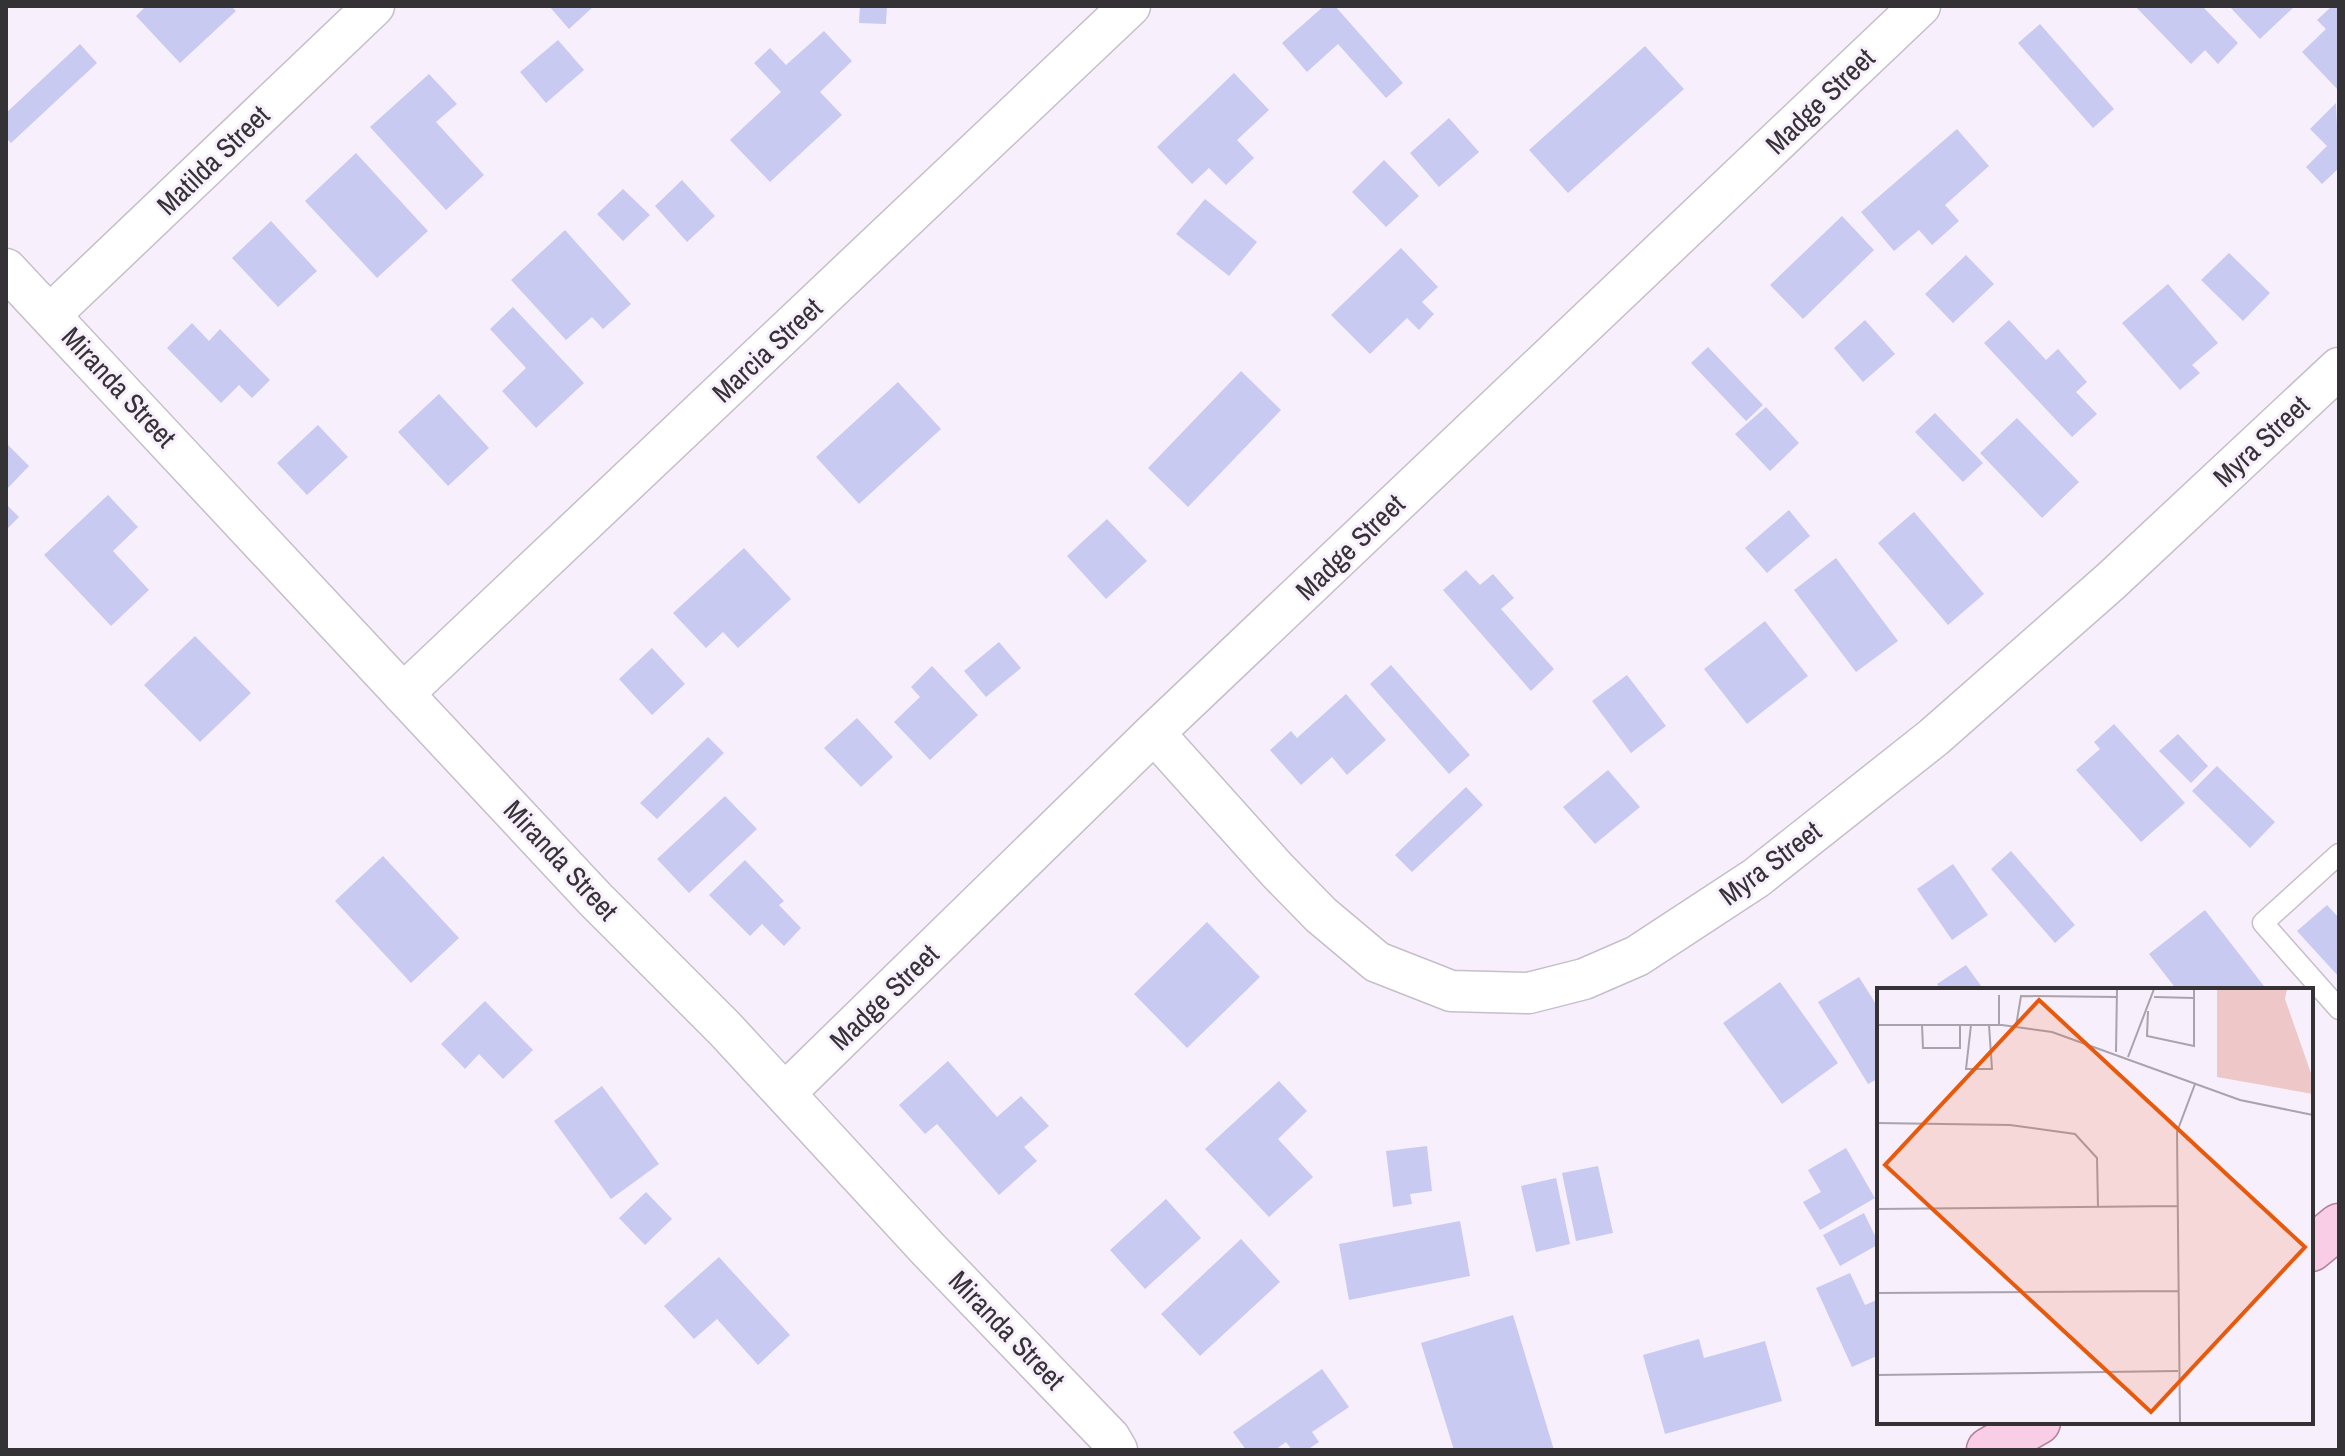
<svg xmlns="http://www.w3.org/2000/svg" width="2345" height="1456" viewBox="0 0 2345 1456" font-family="'Archivo Narrow',sans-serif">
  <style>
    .building { fill: #c9caf1 }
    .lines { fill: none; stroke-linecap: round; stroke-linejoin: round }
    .service-casing { stroke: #c6beca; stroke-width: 23 }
    .minor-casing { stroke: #c6beca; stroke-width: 43 }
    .primary-casing { stroke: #b3819e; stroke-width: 47 }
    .service { stroke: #fff; stroke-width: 20 }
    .minor { stroke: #fff; stroke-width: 40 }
    .primary { stroke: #facde6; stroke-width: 44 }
    .labels { text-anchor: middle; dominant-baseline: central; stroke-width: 6; stroke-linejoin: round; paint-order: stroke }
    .street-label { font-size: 28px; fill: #353236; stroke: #f7effb }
    .inset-road { fill: none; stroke: #a9a3ac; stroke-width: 2 }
    .view { fill: #e8590c; fill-opacity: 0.15; stroke: #e8590c; stroke-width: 4 }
    .inset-edge { fill: none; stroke: #353236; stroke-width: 4 }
  </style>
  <rect width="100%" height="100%" fill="#f7effb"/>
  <path class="building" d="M146 6H231L236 11 180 63 136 16Z
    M549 6H594L569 29Z
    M860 6H887L886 24 859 23Z
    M1324 6H1335L1403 83 1386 98 1338 44 1307 72 1282 43Z
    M2135 6H2202L2238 43 2218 64 2205 50 2191 64Z
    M2229 6H2295L2260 39Z
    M2332 6H2339V91L2302 52 2326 29 2317 20Z
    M2040 24 2114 109 2093 128 2018 43Z
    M824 31 852 61 820 92 842 115 770 182 730 140 781 92 754 63 770 48 786 65Z
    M558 40 584 70 546 103 520 72Z
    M80 44 97 63 11 143 6 138V113Z
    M1645 46 1684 89 1568 193 1529 150Z
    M1234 73 1269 110 1237 140 1254 158 1226 185 1209 168 1192 184 1157 147Z
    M429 74 457 104 436 122 484 175 446 210 370 127Z
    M2336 103 2339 168 2322 184 2306 167 2327 146 2310 129Z
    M1449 118 1479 152 1439 187 1410 153Z
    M1957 129 1989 166 1945 205 1959 221 1932 245 1919 230 1894 251 1861 212Z
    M356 153 428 231 377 278 305 201Z
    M1384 160 1419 196 1386 227 1352 192Z
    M682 180 715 216 687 242 655 206Z
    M623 189 650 215 623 241 597 214Z
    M1205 199 1257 242 1229 276 1176 234Z
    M1842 216 1874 250 1803 319 1770 285Z
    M271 221 317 271 278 307 232 258Z
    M565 230 631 304 603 329 592 317 566 340 511 280Z
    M1401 248 1438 287 1422 302 1434 314 1419 330 1407 318 1370 354 1331 315Z
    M2229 253 2270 293 2243 321 2201 280Z
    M1966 255 1994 284 1953 323 1925 294Z
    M2168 284 2218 343 2192 365 2200 373 2180 390 2122 323Z
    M513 307 584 383 536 428 502 391 526 368 490 329Z
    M1865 320 1895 354 1863 382 1834 348Z
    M2009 320 2046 360 2058 349 2087 382 2076 392 2097 414 2072 437 1984 343Z
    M192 323 209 341 220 329 270 380 252 398 239 385 221 403 167 348Z
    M1708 347 1763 405 1746 421 1691 363Z
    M1241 371 1281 410 1188 507 1148 468Z
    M898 382 941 429 859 504 816 457Z
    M439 394 489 448 448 486 398 432Z
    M1766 407 1799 443 1770 471 1735 434Z
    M1935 413 1983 463 1963 482 1915 432Z
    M2017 418 2079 482 2042 518 1980 453Z
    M318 425 348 457 307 495 277 463Z
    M6 443 29 466 6 490Z
    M108 495 138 527 113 551 149 590 111 626 44 555Z
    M6 504 19 517 6 530Z
    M1789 510 1810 536 1767 573 1745 548Z
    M1914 512 1984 594 1948 625 1878 543Z
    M1107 519 1147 561 1106 599 1067 556Z
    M744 548 791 599 738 648 723 632 706 648 673 613Z
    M1836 558 1898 641 1856 672 1794 590Z
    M1466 570 1480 585 1493 574 1514 598 1501 609 1554 669 1531 691 1443 590Z
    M1765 621 1808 676 1747 724 1704 669Z
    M195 636 251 693 200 742 144 685Z
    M999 642 1021 668 986 697 964 671Z
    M652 648 685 684 652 715 619 679Z
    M1391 665 1470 755 1449 774 1370 684Z
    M932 666 978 715 930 760 894 722 920 697 911 687Z
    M1627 675 1666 726 1631 753 1592 701Z
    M1346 694 1386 740 1347 775 1332 757 1301 785 1270 750 1291 731 1297 738Z
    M857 718 893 757 861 787 824 748Z
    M2114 724 2185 803 2141 842 2076 770 2100 749 2094 742Z
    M2178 734 2208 766 2191 783 2159 751Z
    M708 737 724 753 657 819 640 803Z
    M2217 766 2275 822 2250 848 2192 791Z
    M1608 770 1640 807 1595 844 1563 807Z
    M1466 787 1483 805 1412 872 1395 855Z
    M725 796 757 829 689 893 657 859Z
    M2011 851 2075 925 2055 943 1991 869Z
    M383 856 459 938 411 983 335 901Z
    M745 860 784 901 779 905 801 928 784 946 762 924 750 936 709 895Z
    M1953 864 1988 915 1952 940 1917 889Z
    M2327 905 2339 918V977L2297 931Z
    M2205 910 2267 990H2177L2149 954Z
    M1207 922 1260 977 1187 1048 1134 994Z
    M1966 965 1984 990H1941L1937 984Z
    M1859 977 1879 1009V1078L1868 1084 1818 1002Z
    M1780 982 1838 1063 1782 1104 1723 1023Z
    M485 1001 533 1050 503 1079 479 1054 465 1069 441 1044Z
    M948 1061 997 1117 1021 1096 1049 1126 1024 1147 1037 1161 999 1195 937 1124 925 1134 899 1105Z
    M1279 1081 1307 1111 1278 1139 1313 1177 1269 1217 1205 1149Z
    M602 1086 659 1164 611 1199 554 1121Z
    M1427 1146 1432 1191 1410 1194 1412 1204 1393 1207 1386 1151Z
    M1846 1148 1875 1198 1820 1230 1803 1202 1821 1192 1808 1170Z
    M1598 1166 1613 1233 1576 1241 1562 1173Z
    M1556 1178 1570 1244 1536 1252 1521 1186Z
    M646 1192 672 1219 645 1245 619 1218Z
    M1166 1199 1201 1238 1145 1289 1110 1250Z
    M1864 1213 1879 1244 1840 1266 1823 1235Z
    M1460 1221 1470 1276 1349 1300 1339 1244Z
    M1241 1239 1280 1282 1200 1356 1161 1314Z
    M719 1257 790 1335 758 1365 717 1319 694 1339 664 1306Z
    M1850 1273 1865 1305 1879 1299V1355L1852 1367 1816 1288Z
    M1513 1315 1554 1450H1454L1421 1343Z
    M1699 1339 1704 1358 1765 1341 1782 1401 1665 1434 1643 1355Z
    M1322 1369 1349 1407 1312 1432 1319 1442 1307 1450H1292L1286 1442 1275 1450H1246L1233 1432Z"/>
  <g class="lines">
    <g class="service-casing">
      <path id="service" d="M2339 854 2263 923 2339 1009"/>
    </g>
    <g class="minor-casing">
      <path id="minor" d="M6 269 595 899 725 1029 928 1249 1110 1438 1117 1450
        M51 314 374 6
        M403 694 1130 6
        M1154 733 1277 870 1321 915 1377 962 1451 991 1529 993 1584 979 1637 956 1756 878 1934 737 2111 581 2339 368
        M785 1093 1154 733 1920 6"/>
    </g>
    <g class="primary-casing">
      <path id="primary" d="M2311 1249 2339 1226
        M1989 1450 2038 1422"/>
    </g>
    <use href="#service" class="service"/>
    <use href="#minor" class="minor"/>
    <use href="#primary" class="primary"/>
  </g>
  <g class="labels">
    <g class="street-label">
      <text transform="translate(1820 101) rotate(-44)">Madge Street</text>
      <text transform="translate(213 160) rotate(-44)">Matilda Street</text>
      <text transform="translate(767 350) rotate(-43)">Marcia Street</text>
      <text transform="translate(119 387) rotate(47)">Miranda Street</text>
      <text transform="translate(2261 441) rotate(-43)">Myra Street</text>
      <text transform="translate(1350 547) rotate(-44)">Madge Street</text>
      <text transform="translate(561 860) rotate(47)">Miranda Street</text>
      <text transform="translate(1770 863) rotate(-37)">Myra Street</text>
      <text transform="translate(884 997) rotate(-44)">Madge Street</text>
      <text transform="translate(1007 1330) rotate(46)">Miranda Street</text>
    </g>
  </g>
  <g transform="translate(1877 988)">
    <rect width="436" height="436" fill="#f7effb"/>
    <path d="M340 1H410L408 11 436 91V106L340 89Z" fill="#eec7c9"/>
    <path class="inset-road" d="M277 9 317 10V1M271 23 270 48 317 58V10M0 37H125L175 44 363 112 436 127M45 37 46 60H83V37M94 37 89 81H115L112 37M122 37V7M139 38 144 8 240 9M239 64 240 1M251 69 277 1M0 135 133 137 198 146 220 170 221 219M0 221 300 218M0 305 301 303M0 342 1 435M0 387 301 383M303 435 300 144 318 96"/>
    <path class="view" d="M162 12 428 259 274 424 8 177Z"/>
    <rect width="436" height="436" class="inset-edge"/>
  </g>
  <rect width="2345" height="1456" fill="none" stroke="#353236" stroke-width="16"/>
</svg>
